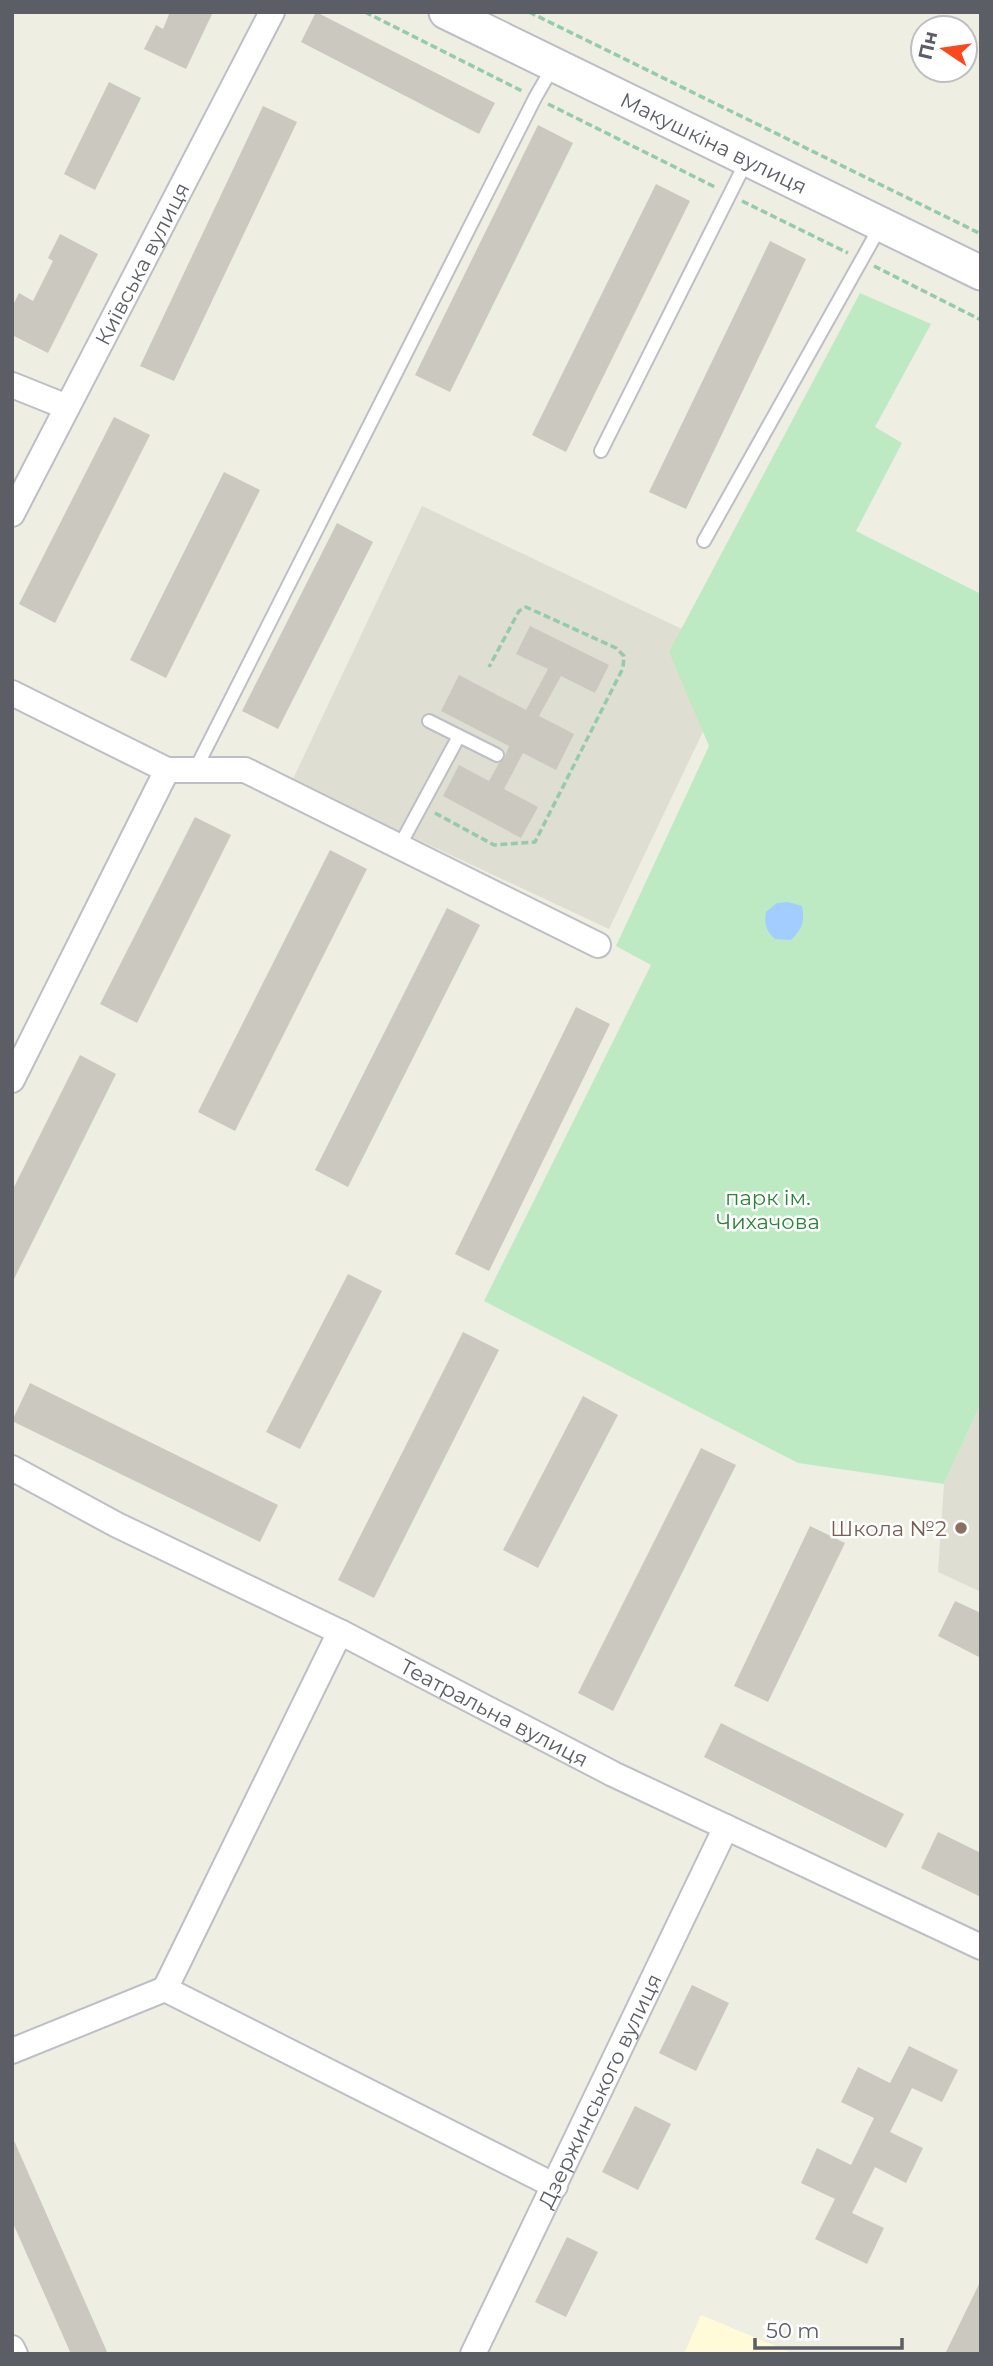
<svg xmlns="http://www.w3.org/2000/svg" width="993" height="2366" viewBox="0 0 993 2366" font-family="Montserrat,sans-serif">
  <style>
    .commercial { fill: #fffbd8 }
    .education { fill: #dfded2 }
    .green { fill: #bdeac2 }
    .water { fill: #a3ccff }
    .building { fill: #cbc8c0 }
    .lines { fill: none; stroke-linecap: round; stroke-linejoin: round }
    .lane-casing { stroke: #bdbfc6; stroke-width: 16 }
    .street-casing { stroke: #bdbfc6; stroke-width: 28 }
    .secondary-casing { stroke: #bcbec6; stroke-width: 37 }
    .path { stroke: #95cbab; stroke-width: 3.5; stroke-dasharray: 7 3.5; stroke-linecap: butt }
    .lane { stroke: #fff; stroke-width: 12 }
    .street { stroke: #fff; stroke-width: 24 }
    .secondary { stroke: #fff; stroke-width: 33 }
    .education-dot { fill: #8d6e63; stroke: #fff; stroke-width: 2.5 }
    .labels { text-anchor: middle; dominant-baseline: central; stroke-width: 5; stroke-linejoin: round; paint-order: stroke }
    .street-label { font-size: 21px; fill: #5b5e65; stroke: #fff }
    .park-label { font-size: 21px; fill: #2b843a; stroke: #fff }
    .education-label { font-size: 21px; fill: #785e54; stroke: #fff; text-anchor: end }
  </style>
  <rect width="100%" height="100%" fill="#efeee3"/>
  <path class="commercial" d="M701 2315 778 2347 795 2354H684Z"/>
  <path class="education" d="M422 506 739 656 609 929 292 781Z
    M981 1403V1592L938 1572 944 1484Z"/>
  <path class="green" d="M860 293 931 324 875 427 902 443 856 531 981 594V1403L944 1484 798 1463 484 1301 651 965 616 946 709 746 669 652Z"/>
  <path class="water" d="M788 902 802 906C805 922 802 929 791 940L775 939C766 930 764 925 766 912L777 903Z"/>
  <path class="building" d="M170 12H213L186 69 144 49 156 25 163 29Z
    M316 12 495 103 479 134 301 42Z
    M109 82 141 98 95 190 64 174Z
    M263 106 297 122 174 381 140 366Z
    M538 125 573 143 450 392 415 375Z
    M656 184 690 201 566 452 532 435Z
    M60 234 98 254 48 353 12 335V307L19 293 33 301 53 261 48 258Z
    M770 241 806 259 686 509 649 492Z
    M114 417 150 435 55 623 19 604Z
    M224 472 260 490 166 678 130 660Z
    M337 523 373 542 278 729 242 711Z
    M530 626 609 665 595 693 561 676 539 716 574 734 556 770 523 753 504 789 538 807 521 838 443 796 459 765 489 781 499 763 504 759 509 746 441 711 459 675 526 710 548 669 516 654Z
    M195 817 231 835 137 1023 100 1004Z
    M330 850 367 869 235 1131 198 1112Z
    M447 908 480 925 348 1187 315 1170Z
    M576 1007 610 1024 489 1271 455 1254Z
    M80 1055 116 1074 12 1283V1191Z
    M348 1274 382 1291 300 1449 266 1432Z
    M463 1332 499 1350 374 1598 338 1580Z
    M30 1383 278 1505 260 1542 12 1421Z
    M583 1396 618 1415 538 1568 503 1550Z
    M701 1448 736 1465 613 1711 578 1693Z
    M810 1526 845 1543 768 1702 734 1686Z
    M955 1601 981 1613V1658L938 1636Z
    M721 1723 904 1814 886 1848 704 1757Z
    M938 1832 981 1853V1897L921 1868Z
    M692 1985 729 2003 696 2071 659 2053Z
    M909 2046 958 2070 942 2102 912 2088 890 2132 923 2148 906 2183 875 2167 852 2213 884 2228 867 2264 815 2239 835 2199 801 2183 817 2148 851 2165 874 2118 841 2102 858 2067 890 2083Z
    M635 2106 671 2124 638 2190 602 2172Z
    M12 2136 108 2354H71L12 2221Z
    M567 2237 598 2252 566 2317 535 2302Z
    M981 2280V2354H945Z"/>
  <g class="lines">
    <g class="lane-casing">
      <path id="lane" d="M601 451 747 160
        M704 541 880 227
        M429 721 497 755
        M195 770 535 98 554 65
        M399 847 459 736"/>
    </g>
    <g class="street-casing">
      <g id="street">
        <path d="M12 385 67 407"/>
        <path id="s1" d="M12 514 272 12"/>
        <path d="M12 693 167 770H245L598 945"/>
        <path d="M12 1080 167 770"/>
        <path id="s2" d="M12 1468 117 1525 340 1632 613 1774 981 1947"/>
        <path d="M165 1989 340 1632"/>
        <path d="M12 2051 165 1989 555 2186"/>
        <path d="M12 2348 15 2354"/>
        <path id="s3" d="M473 2354 726 1827"/>
      </g>
    </g>
    <g class="secondary-casing">
      <g id="secondary">
        <path id="s4" d="M446 12 981 273"/>
      </g>
    </g>
    <path class="path" d="M365 12 522 91
      M529 12 981 234
      M548 104 717 188
      M742 201 848 253
      M874 266 981 320
      M435 813 494 845 535 842 623 668 624 656 616 648 526 607 519 611 489 667"/>
    <use href="#lane" class="lane"/>
    <use href="#street" class="street"/>
    <use href="#secondary" class="secondary"/>
  </g>
  <circle class="education-dot" cx="961" cy="1528" r="7"/>
  <g class="labels">
    <g class="street-label">
      <text stroke="none"><textPath href="#s4" startOffset="298">Макушкіна вулиця</textPath></text>
      <text stroke="none"><textPath href="#s1" startOffset="282">Київська вулиця</textPath></text>
      <text stroke="none"><textPath href="#s2" startOffset="541">Театральна вулиця</textPath></text>
      <text stroke="none"><textPath href="#s3" startOffset="292">Дзержинського вулиця</textPath></text>
    </g>
    <g class="park-label">
      <text x="768" y="1197">парк ім.<tspan x="768" dy="24">Чихачова</tspan></text>
    </g>
    <g class="education-label">
      <text x="947" y="1528">Школа №2</text>
    </g>
  </g>
  <rect width="993" height="2366" fill="none" stroke="#5b5e65" stroke-width="28"/>
  <g transform="translate(944 49) rotate(283)"><circle r="33" fill="#ffffff" stroke="#bdbfc1" stroke-width="2"/>
  <path d="M0-5L12 26L0 18L-12 26Z" fill="#fb491e"/>
  <text y="-10" font-size="19" font-weight="bold" text-anchor="middle" fill="#5b5e65">Пн</text>
  </g>
  <path d="M755 2338v10h147v-10" fill="none" stroke="#5b5e65" stroke-width="3.5"/>
  <text x="766" y="2338" font-size="21" fill="#5b5e65" stroke="#ffffff" stroke-width="5" paint-order="stroke">50 m</text>
</svg>
